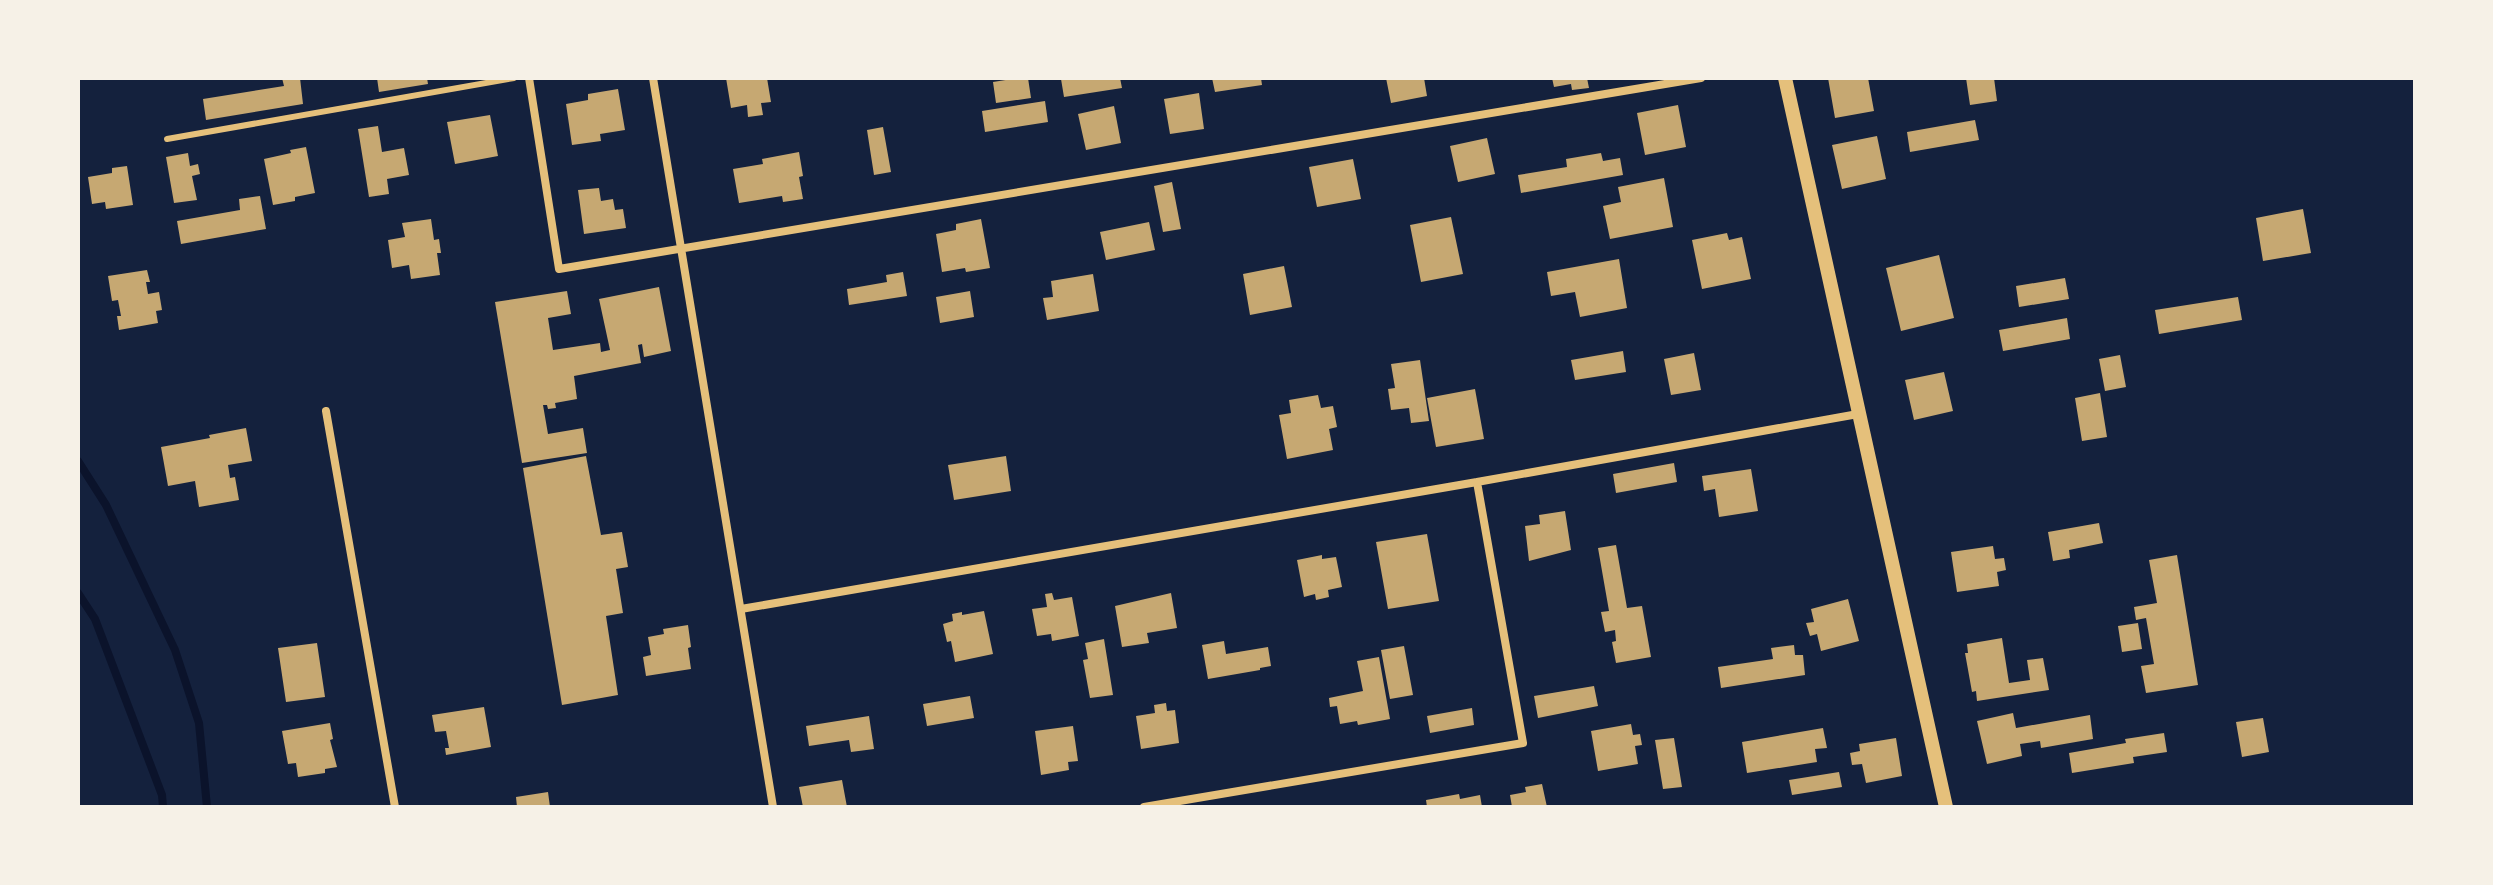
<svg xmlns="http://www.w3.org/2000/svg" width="2493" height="885" viewBox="0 0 2493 885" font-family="'Playfair Display',serif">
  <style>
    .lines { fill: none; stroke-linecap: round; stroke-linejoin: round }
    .stream { stroke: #0b132b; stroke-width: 8 }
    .building { fill: #c6a872 }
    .service { stroke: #e5c07b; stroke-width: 6 }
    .minor { stroke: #e5c07b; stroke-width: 8 }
    .tertiary { stroke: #e5c07b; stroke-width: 14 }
  </style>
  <rect width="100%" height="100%" fill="#14213d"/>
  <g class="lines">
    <path class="stream" d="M78 461 106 505 175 650 199 723 207 807
      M78 593 95 619 162 795 163 807"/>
  </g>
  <path class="building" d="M282 78H300L303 104 206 120 203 99 284 86Z
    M377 78H427L428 84 379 92Z
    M726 78H767L771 102 761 103 763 115 748 117 747 105 731 108Z
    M1018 78H1028L1031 98 996 103 993 82Z
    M1067 78H1120L1122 88 1064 97 1061 79Z
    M1212 78H1261L1262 85 1215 92Z
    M1386 78H1424L1427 96 1391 103Z
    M1552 78H1587L1589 88 1572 90 1571 84 1554 87Z
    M1828 78H1868L1874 111 1835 118Z
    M1966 78H1994L1997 101 1970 105Z
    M618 89 625 130 600 134 601 141 572 145 566 104 588 100V94Z
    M1199 93 1204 129 1170 134 1164 99Z
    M1045 101 1048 122 985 132 982 111Z
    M1678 105 1686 147 1645 155 1637 113Z
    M1114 106 1121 143 1086 150 1078 114Z
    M490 115 498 156 455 164 447 122Z
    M1975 120 1979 140 1910 152 1907 132Z
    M378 126 382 152 404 148 409 175 387 179 389 194 369 197 358 129Z
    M883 127 891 172 874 175 867 130Z
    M1877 136 1886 179 1842 189 1832 145Z
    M1487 138 1495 174 1458 182 1450 146Z
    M306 147 315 193 295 197V201L273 205 264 159 291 153 290 150Z
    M799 152 803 176 799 177 803 199 783 202 782 196 739 203 733 169 763 164 762 159Z
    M188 153 190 166 198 164 200 174 192 176 197 200 174 203 166 157Z
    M1601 153 1603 161 1620 158 1623 175 1521 193 1518 175 1567 167 1566 159Z
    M1353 159 1361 199 1317 207 1309 167Z
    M127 166 133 205 106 209 105 202 92 204 88 177 112 173V168Z
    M1664 178 1673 227 1610 239 1603 206 1621 202 1618 187Z
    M1172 182 1181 229 1163 232 1154 186Z
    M599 188 601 201 613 199 615 210 623 209 626 228 584 234 578 190Z
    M260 196 266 229 181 244 177 221 240 210 239 199Z
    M2303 209 2311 253 2263 261 2256 218Z
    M1451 217 1463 274 1421 282 1410 225Z
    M431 219 434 240 439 239 441 253H437L440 275 411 279 409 265 392 268 388 240 405 237 402 223Z
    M981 219 990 268 966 272 965 268 942 272 936 234 956 230V224Z
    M1149 222 1155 250 1106 260 1100 232Z
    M1727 233 1729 240 1742 237 1751 279 1702 289 1692 240Z
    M1939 255 1954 318 1901 331 1886 268Z
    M1619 259 1627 308 1580 317 1575 292 1551 296 1547 272Z
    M1284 266 1292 307 1250 315 1243 274Z
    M147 270 150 282H146L148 294 159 292 162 310 156 311 158 323 119 330 117 316H121L118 300 112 301 108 276Z
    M903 272 907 296 849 305 847 289 887 282 886 275Z
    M1093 274 1099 311 1047 320 1043 298 1053 297 1051 281Z
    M2065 278 2069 299 2019 307 2016 286Z
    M659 287 671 351 644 357 642 344 638 345 641 363 574 376 577 399 555 403 556 408 548 409 547 405H543L548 434 583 428 587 453 522 463 495 302 567 291 571 314 548 318 553 350 600 343 601 352 610 350 599 299Z
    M970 291 974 317 940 323 936 297Z
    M2238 297 2242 320 2159 334 2155 310Z
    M2067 318 2070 339 2003 351 1999 330Z
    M1623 351 1626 372 1575 380 1571 360Z
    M1694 353 1701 390 1671 395 1664 359Z
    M2120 355 2126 387 2105 391 2099 359Z
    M1420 360 1429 421 1411 423 1409 408 1391 410 1388 389 1395 388 1391 364Z
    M1944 372 1953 411 1914 420 1905 380Z
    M1475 389 1484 439 1436 447 1427 398Z
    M2100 393 2107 437 2082 441 2075 398Z
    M1318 395 1321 408 1333 406 1337 427 1329 429 1333 450 1287 459 1279 415 1291 413 1289 400Z
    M246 428 252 461 228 465 230 478 235 477 239 500 199 507 195 481 168 486 161 447 210 438 209 435Z
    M586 456 601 535 622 532 628 567 616 569 623 613 606 616 618 695 562 705 523 468Z
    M1006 456 1011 491 954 500 948 465Z
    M1674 463 1677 482 1616 493 1613 474Z
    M1751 469 1758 511 1719 517 1715 489 1704 491 1702 476Z
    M1565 511 1571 550 1529 561 1525 526 1540 524 1539 515Z
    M2099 523 2103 543 2069 550 2070 558 2053 561 2048 532Z
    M1427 534 1439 601 1388 609 1376 542Z
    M1616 545 1627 608 1642 606 1651 657 1616 663 1612 642 1616 641 1615 630 1605 632 1601 612 1609 611 1598 548Z
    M1993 546 1995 559 2004 558 2006 570 1997 572 1999 586 1957 592 1951 552Z
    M1322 555V559L1336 557 1342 587 1328 590 1329 597 1316 600 1315 594 1304 597 1297 560Z
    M2177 555 2198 685 2146 693 2141 666 2154 664 2146 618 2136 620 2134 607 2157 603 2149 560Z
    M1052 593 1054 600 1072 597 1079 636 1052 641 1051 634 1037 636 1032 609 1047 607 1045 594Z
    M1171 593 1177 628 1147 633 1149 643 1122 647 1115 606Z
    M1848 599 1859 641 1821 651 1817 634 1810 636 1806 623 1814 622 1811 609Z
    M984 611 993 654 955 662 951 641 947 642 943 624 953 621 952 614 962 612V615Z
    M2138 623 2142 649 2122 652 2118 626Z
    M688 625 691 647 688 648 691 669 646 676 643 657 651 655 648 637 664 634 663 629Z
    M2002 638 2009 683 2030 680 2027 660 2043 658 2049 690 1977 701 1976 691 1972 692 1965 653H1968L1967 644Z
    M1104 639 1113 695 1090 698 1083 660 1088 659 1085 643Z
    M1224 641 1226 654 1268 647 1271 666 1260 668V670L1208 679 1202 645Z
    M317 643 325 697 286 702 278 648Z
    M1794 645 1795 655H1803L1805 675 1721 688 1718 667 1773 659 1771 648Z
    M1404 646 1413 695 1390 699 1381 650Z
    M1379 657 1390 719 1358 725 1357 721 1340 724 1337 706 1330 707 1329 698 1363 691 1357 661Z
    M1594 686 1598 706 1538 718 1534 696Z
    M970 696 974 718 927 726 923 704Z
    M1166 703 1167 711 1175 710 1179 743 1141 749 1136 716 1155 713 1154 705Z
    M484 707 491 747 446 755 445 748H449L446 731 435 732 432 715Z
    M1472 708 1474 725 1430 733 1427 716Z
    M2013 713 2016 728 2090 715 2093 739 2041 748 2040 741 2020 744 2022 756 1987 764 1977 721Z
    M869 716 874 749 851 752 849 740 809 746 806 726Z
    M2263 718 2269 752 2242 757 2236 722Z
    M330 723 333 739 330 740 337 767 325 769V773L298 777 296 763 288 764 282 731Z
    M1631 724 1633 735 1640 734 1642 745 1635 746 1638 764 1598 771 1591 731Z
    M1073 726 1078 761 1068 762 1069 770 1041 775 1035 731Z
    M1823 728 1827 748 1815 749 1817 762 1747 773 1742 742Z
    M2164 733 2167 752 2133 757 2134 763 2072 773 2069 753 2126 743 2125 739Z
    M1674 738 1682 787 1663 789 1655 740Z
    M1896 738 1902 776 1866 783 1862 764 1852 765 1850 753 1860 751 1859 744Z
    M1839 772 1842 787 1792 795 1789 780Z
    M842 780 847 807H803L799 787Z
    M1542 784 1547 807H1512L1510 795 1526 792 1525 787Z
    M548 792 550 807H517L516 797Z
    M1459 794 1460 799 1480 795 1482 807H1427L1426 800Z"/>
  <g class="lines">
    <path class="service" d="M167 139 514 78"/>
    <path class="minor" d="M529 78 559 269 1701 78
      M653 78 773 807
      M326 411 395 807
      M741 609 1477 482 1858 414
      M1144 807 1523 743 1477 482"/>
    <path class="tertiary" d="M1785 78 1946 807"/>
  </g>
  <rect width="2493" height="885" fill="none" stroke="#f6f1e7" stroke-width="160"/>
</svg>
